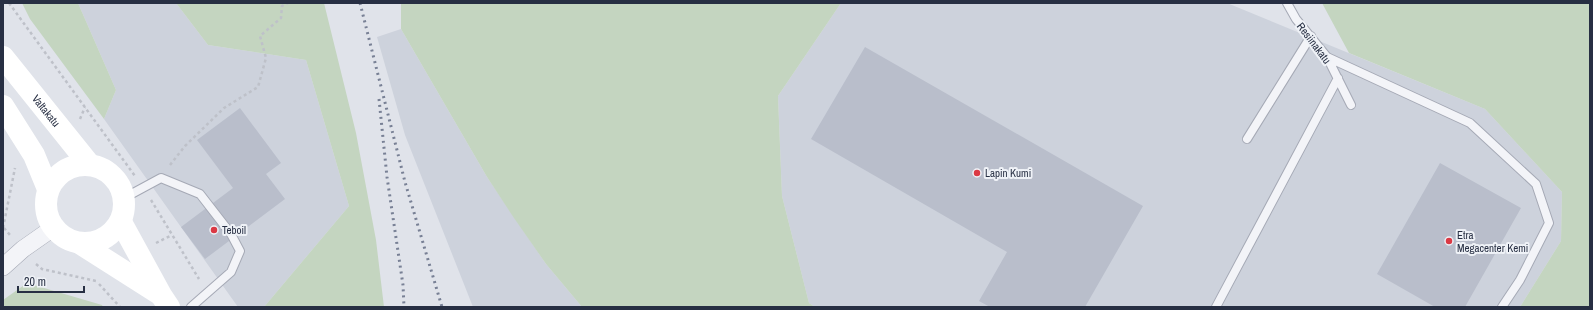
<svg xmlns="http://www.w3.org/2000/svg" width="1593" height="310" viewBox="0 0 1593 310" font-family="'Archivo Narrow',sans-serif">
  <style>
    .built { fill: #cdd2dc }
    .green { fill: #c4d5c0 }
    .building { fill: #b9becb }
    .lines { fill: none; stroke-linecap: round; stroke-linejoin: round }
    .lane-casing { stroke: #a5a9b5; stroke-width: 10 }
    .street-casing { stroke: #a5a9b5; stroke-width: 18 }
    .path { stroke: #bec1c9; stroke-width: 2.5; stroke-dasharray: 3 3; stroke-linecap: butt }
    .lane { stroke: #f3f4f8; stroke-width: 8 }
    .street { stroke: #f3f4f8; stroke-width: 17 }
    .secondary { stroke: #fff; stroke-width: 22 }
    .rail { stroke: #788095; stroke-width: 3; stroke-dasharray: 2 4; stroke-linecap: butt }
    .poi-dot { fill: #db3944; stroke: #eff2f7; stroke-width: 1.5 }
    .labels { text-anchor: middle; dominant-baseline: central; stroke-width: 4; stroke-linejoin: round; paint-order: stroke }
    .street-label { font-size: 11px; fill: #272f43; stroke: #eff2f7 }
    .poi-label { font-size: 11px; fill: #272f43; stroke: #eff2f7; text-anchor: start }
  </style>
  <rect width="100%" height="100%" fill="#e0e3ea"/>
  <path class="built" d="M78 3H176L208 45 306 60 349 206 264 307H238L104 119 116 90Z
    M841 3H1227L1485 109 1562 192 1561 241 1520 307H815L809 303 782 196 778 96Z
    M401 29 487 177 546 264 582 307H473L405 135 377 37Z"/>
  <path class="green" d="M22 3H78L116 90 104 119 30 19Z
    M176 3H324L356 133 376 240 384 307H264L349 206 306 60 208 45Z
    M401 3H841L778 96 782 196 809 303 815 307H582L546 264 514 218 487 177 401 29Z
    M1322 3H1590V307H1520L1561 241 1562 192 1485 109 1349 53Z
    M27 283 102 305 103 307H3V300Z"/>
  <path class="building" d="M865 47 1143 206 1085 307H990L979 301 1007 252 811 139Z
    M240 108 281 163 266 174 285 199 205 259 181 227 233 188 197 140Z
    M1440 163 1521 208 1465 307H1435L1377 274Z"/>
  <g class="lines">
    <g class="lane-casing">
      <path id="lane" d="M1287 3 1296 19 1327 57 1351 105
        M1327 57 1470 123 1536 184 1549 223 1520 280 1502 307
        M1247 139 1311 36
        M124 198 161 178 200 194 231 234 240 251 231 272 191 307
        M1216 307 1338 78"/>
    </g>
    <g class="street-casing">
      <path id="street" d="M3 267 23 249 53 228"/>
    </g>
    <path class="path" d="M9 3 135 176
      M80 119 85 107
      M170 165 185 146 224 108 258 87 266 58 260 36 281 18 282 6 288 3
      M151 200 199 279
      M3 228 15 168
      M4 228 10 235
      M156 243 172 235
      M36 264 42 269 96 281
      M99 284 120 307"/>
    <use href="#lane" class="lane"/>
    <use href="#street" class="street"/>
    <g class="secondary">
      <path id="s1" d="M3 57 89 164"/>
      <path d="M3 106 34 155 48 189"/>
      <circle cx="85" cy="204" r="39"/>
      <path d="M121 222 161 295 169 307"/>
      <path d="M81 244 158 293"/>
    </g>
    <path class="rail" d="M360 3 405 182 442 307
      M379 99 387 177 403 285 404 307"/>
  </g>
  <g class="poi-dot">
    <circle cx="977" cy="173" r="4"/>
    <circle cx="214" cy="230" r="4"/>
    <circle cx="1449" cy="241" r="4"/>
  </g>
  <g class="labels">
    <g class="street-label">
      <text transform="translate(1314 43) rotate(53)">Resiinakatu</text>
      <text stroke="none"><textPath href="#s1" startOffset="69">Valtakatu</textPath></text>
    </g>
    <g class="poi-label">
      <text x="985" y="173">Lapin Kumi</text>
      <text x="222" y="230">Teboil</text>
      <text x="1457" y="235">Etra<tspan x="1457" dy="13">Megacenter Kemi</tspan></text>
    </g>
  </g>
  <rect width="1593" height="310" fill="none" stroke="#272f43" stroke-width="8"/>
  <path d="M18 286v6h66v-6" fill="none" stroke="#272f43" stroke-width="2"/>
  <text x="24" y="286" font-size="12" fill="#272f43" stroke="#eff2f7" stroke-width="3" paint-order="stroke">20 m</text>
</svg>
